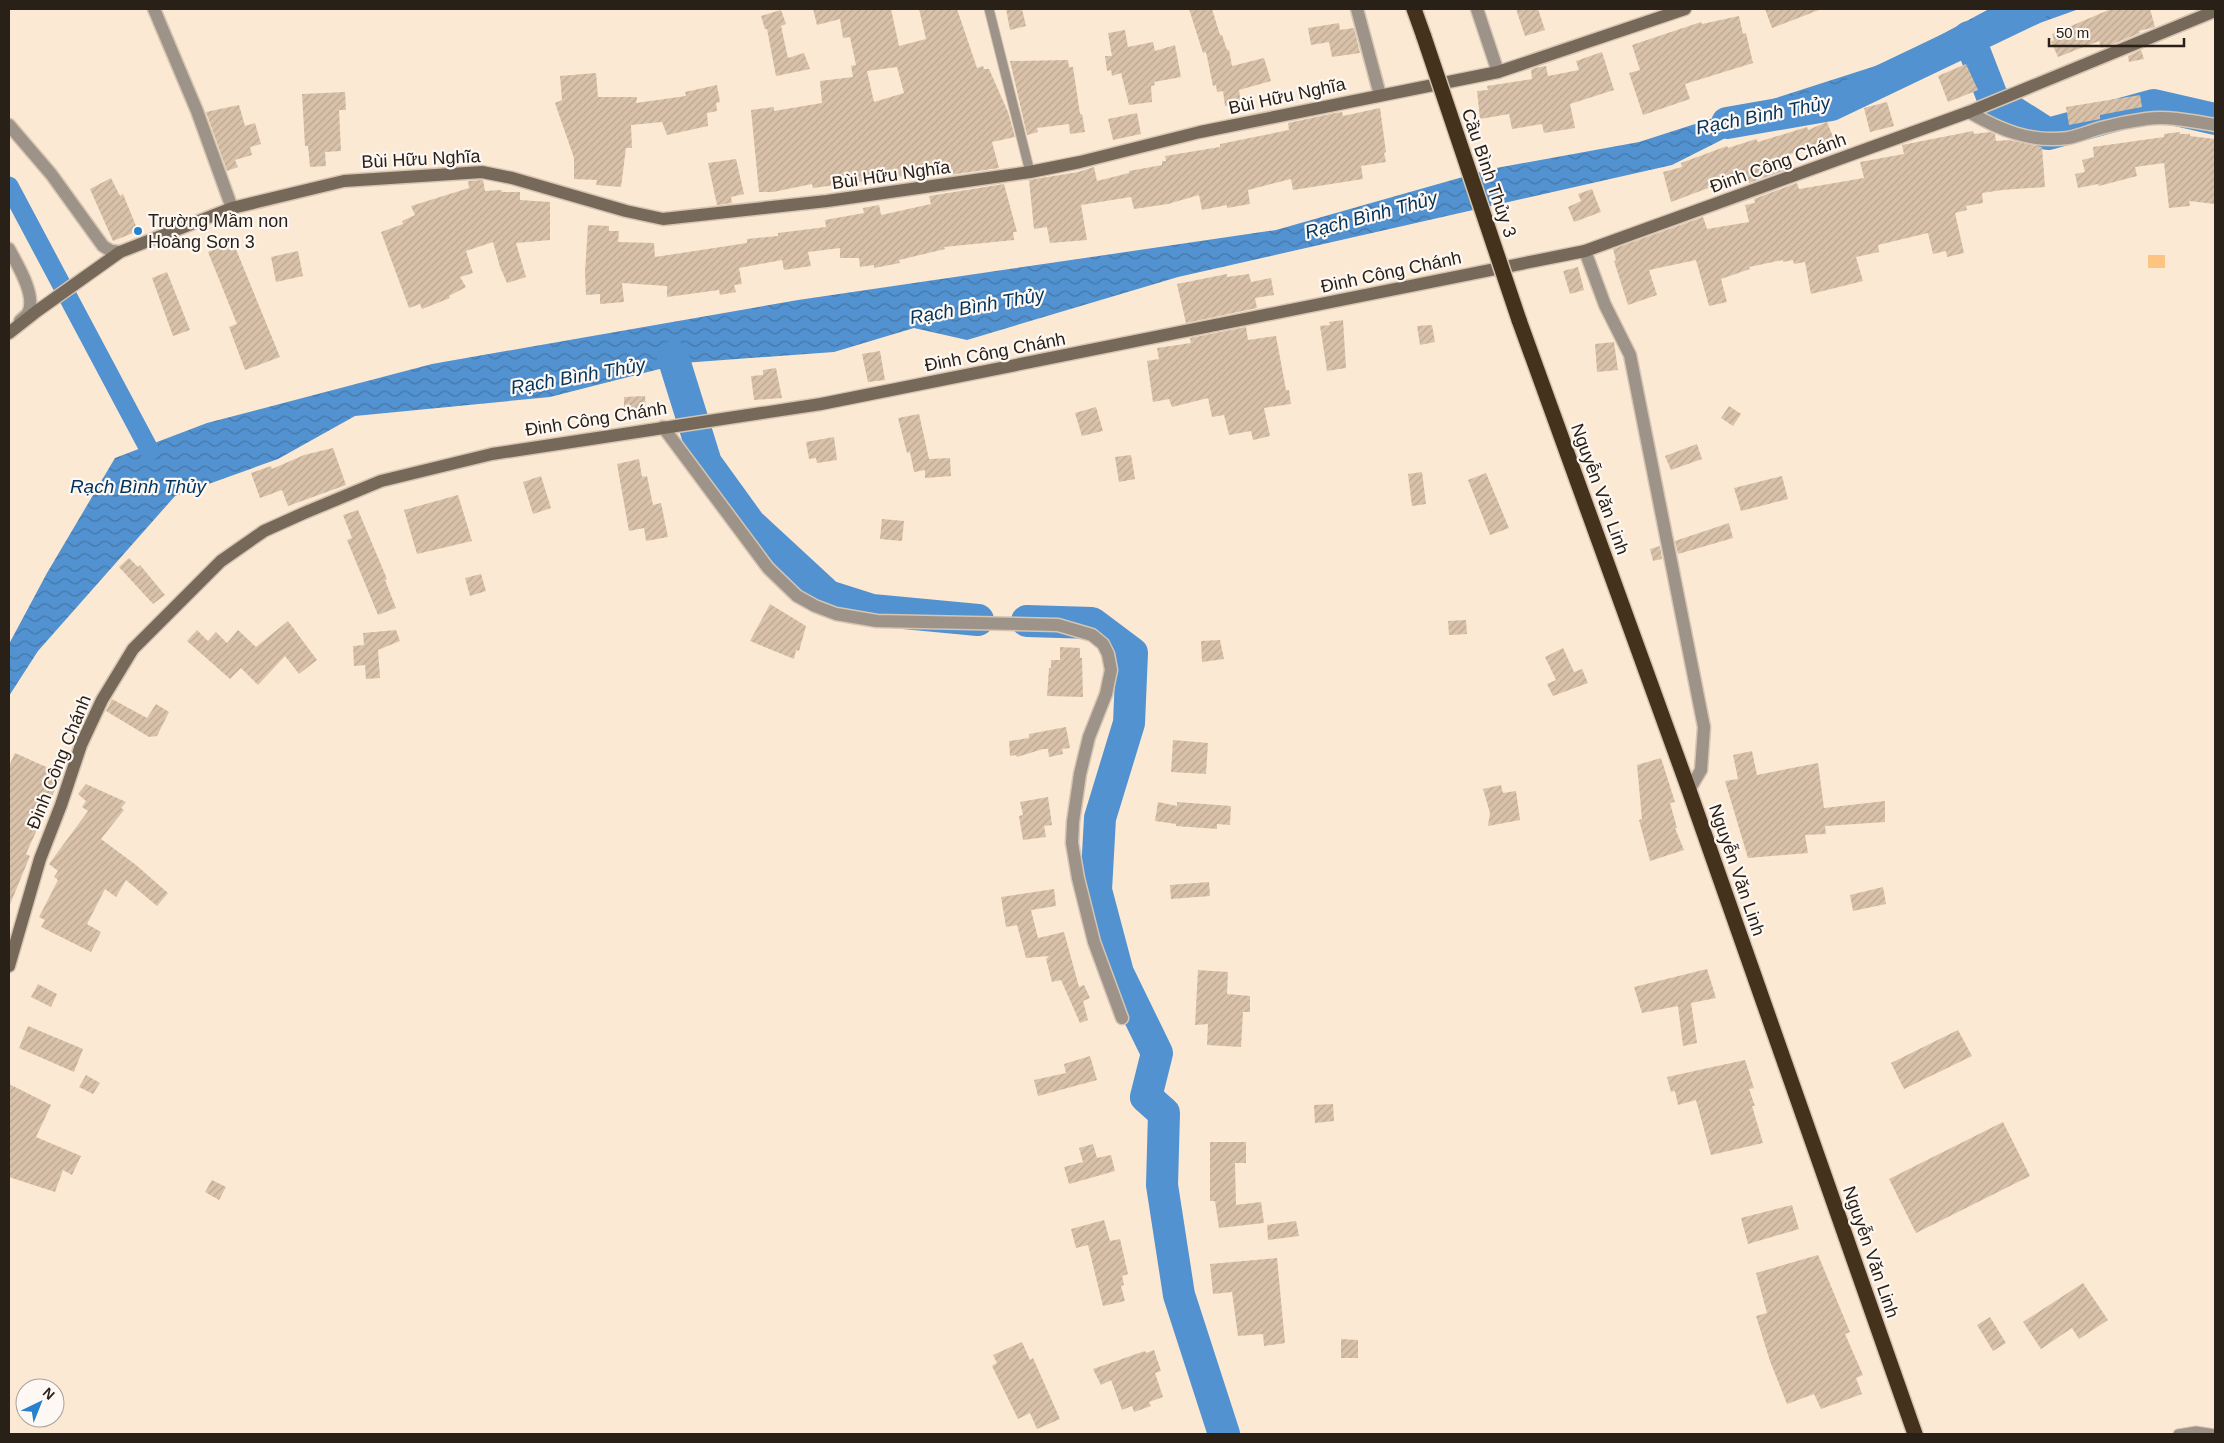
<svg xmlns="http://www.w3.org/2000/svg" width="2224" height="1443" viewBox="0 0 2224 1443" font-family="Arial,sans-serif">
  <style>
    .green { fill: #fdc380 }
    .water { fill: url(#water-waves) }
    .lines { fill: none; stroke-linecap: round; stroke-linejoin: round }
    .canal { stroke: #5292d0; stroke-width: 19 }
    .river { stroke: #5292d0; stroke-width: 32 }
    .building { fill: url(#building-hatch); fill-rule: evenodd }
    .lane-casing { stroke: #d6c5b2; stroke-width: 11 }
    .street-casing { stroke: #d6c5b2; stroke-width: 15 }
    .secondary-casing { stroke: #d6c5b2; stroke-width: 15 }
    .highway-casing { stroke: #d6c5b2; stroke-width: 18 }
    .lane { stroke: #9d9388; stroke-width: 9 }
    .street { stroke: #9d9388; stroke-width: 12 }
    .secondary { stroke: #776959; stroke-width: 12 }
    .highway { stroke: #45321d; stroke-width: 15 }
    .highway-bridge-casing { stroke: #d6c5b2; stroke-width: 18; stroke-linecap: butt }
    .highway-bridge { stroke: #45321d; stroke-width: 15 }
    .poi-dot { fill: #2781ce; stroke: #fdf8f3; stroke-width: 2 }
    .labels { text-anchor: middle; dominant-baseline: central; stroke-width: 4.5; stroke-linejoin: round; paint-order: stroke }
    .street-label { font-size: 18px; fill: #292017; stroke: #fdf8f3 }
    .poi-label { font-size: 18px; fill: #292017; stroke: #fdf8f3; text-anchor: start }
    .water-label { font-size: 19px; font-style: italic; fill: #01335c; stroke: #fdf8f3 }
  </style>
  <defs>
    <pattern id="water-waves" width="16" height="10" patternUnits="userSpaceOnUse" patternTransform="scale(1.25)"><rect width="16" height="10" fill="#5292d0"/><path d="M0 5q4-4 8 0t8 0" fill="none" stroke="#4477a8"/></pattern>
    <pattern id="building-hatch" width="6" height="6" patternUnits="userSpaceOnUse" patternTransform="scale(1.25)"><rect width="6" height="6" fill="#d9c2a9"/><path d="M-1 1l2-2M0 6l6-6M5 7l2-2" fill="none" stroke="#baa691"/></pattern>
  </defs>
  <rect width="100%" height="100%" fill="#fce9d4"/>
  <path class="green" d="M2148 255H2165V268H2148Z"/>
  <path class="water" d="M1989 9H2079L2014 32 1791 105 1672 165 1178 277 967 340 914 328 834 352 683 363 550 397 355 416 278 459 175 496 38 651 9 696V644L47 573 115 458 207 423 432 364 798 300 1276 230 1491 169 1639 142 1894 60Z"/>
  <g class="lines">
    <path class="canal" d="M9 186 150 451"/>
    <path class="river" d="M1969 37 1993 99 2048 134 2154 105 2215 119
      M1727 123 1831 105 2032 9
      M673 357 706 463 750 524 828 596 872 610 978 620
      M1027 621 1092 623 1132 653 1129 723 1100 818 1096 890 1118 973 1157 1053 1146 1097 1164 1113 1162 1185 1179 1295 1224 1434"/>
  </g>
  <path class="building" d="M813 9H891L899 46 926 39 919 9H957L977 68 983 66 984 69H989L1008 112 1015 137 992 142 999 168 942 176V171L813 188 812 184 773 192H759L751 110 774 107V111L822 103 820 81 853 77 851 66 856 65 850 37 843 38 840 19 817 25ZM897 67 904 93 874 102 867 71Z
    M1006 9H1022L1026 26 1010 30Z
    M1189 9H1212L1220 35H1222L1227 50H1229L1232 66 1264 58 1271 81 1239 90 1241 104 1225 106 1223 91 1217 92 1216 85 1213 86 1206 52 1203 53Z
    M1516 9H1538L1545 30 1525 36Z
    M1765 9H1819V10L1772 28Z
    M2111 9H2150L2155 27 2139 31 2140 33 2113 44 2101 48 2099 41 2058 57 2051 42 2054 40 2052 34Z
    M781 10 786 24 781 26 788 58 804 53 810 69 776 76 767 29H765L761 16Z
    M1739 16 1743 34 1746 33 1753 63 1685 84 1690 99 1643 115 1629 73 1640 70 1632 45 1701 22 1702 24Z
    M1339 23 1340 30 1354 28 1360 53 1332 57 1329 42 1311 45 1308 28Z
    M1125 30 1128 47 1153 42 1155 51 1175 45 1181 77 1154 82 1155 85 1151 86 1152 102 1129 105 1121 73 1112 76 1111 70 1107 71 1105 56H1112L1108 33Z
    M2141 50 2144 59 2129 62 2128 56Z
    M1602 52 1614 90 1570 104 1575 128 1544 133 1542 124 1512 129 1509 114 1480 119 1477 91 1488 90 1487 86 1532 79 1531 70 1535 68 1546 66 1548 76 1579 70 1576 61Z
    M1068 60 1069 67H1073L1080 114H1082L1085 132 1070 134 1069 124 1037 128 1038 132 1027 135 1010 61Z
    M1966 64 1978 90 1948 102 1938 76Z
    M596 73 598 97H637L636 103 686 96 685 92 717 85 720 102 716 103 717 111 707 113 708 126 667 135 662 122 631 125 632 148H626L621 187 596 185 597 180 574 179V158L555 103 562 100 560 76Z
    M345 92 346 110H339L341 151 325 152 326 166 310 167 308 146H305L302 94Z
    M2140 95 2142 107 2100 115V119L2069 125 2066 107Z
    M1887 102 1894 126 1870 132 1864 108Z
    M239 105 245 126 255 123 261 144 250 147 252 155 235 160 238 167 227 171 206 112Z
    M1380 108 1386 152 1384 153 1386 162 1361 166 1363 179 1293 190 1291 179 1248 190 1250 204 1227 208V205L1202 210 1199 195 1168 204 1134 209 1131 197 1081 205 1087 240 1050 243 1047 227 1034 229 1029 180 1078 172 1094 167 1097 181 1129 173V171L1162 165V161H1166L1165 156 1220 147V144L1289 130 1288 123 1335 113 1342 112 1343 116Z
    M1137 113 1141 134 1113 140 1108 119Z
    M1827 122 1835 142 1783 156 1786 170 1749 183 1746 174 1671 202 1663 172 1682 167 1681 163 1727 146 1728 148 1756 139 1758 142 1807 127 1808 130Z
    M1973 131 1974 134 1990 132 1995 134 1996 141 2009 140 2042 147 2045 187 2002 190 1982 193 1983 203 1966 206 1967 210 1955 213 1964 253 1947 257 1946 251 1933 254 1928 233 1878 245 1879 252 1856 257 1863 281 1811 294 1805 262 1794 264 1793 260 1783 262V260L1749 267 1750 269 1721 279 1727 302 1709 306 1696 260 1649 270 1657 295 1628 305 1614 261 1616 260 1613 249 1703 217 1707 229 1749 222 1745 205 1755 203 1754 199 1797 183 1799 189 1864 178 1860 162 1904 154 1902 145Z
    M2180 132V134H2190V136L2215 139V204L2189 201 2190 206 2169 208 2164 163 2135 167 2137 176 2099 186 2098 184 2078 188 2075 174 2085 172 2082 160 2094 157 2093 147 2164 137V134Z
    M736 159 744 194 731 197 732 203 717 205 708 163Z
    M111 178 120 196 123 194 138 231 113 241 90 189Z
    M483 180 485 191 501 190 502 192H520V200L550 202V240L516 243 526 277 507 283 500 267 493 242 466 251 473 273 460 277 466 287 449 296 450 298 422 309 420 304 409 308 381 232 403 224 402 221 415 215 411 206 469 188 468 181Z
    M1004 184 1017 232H1013L1014 240 944 247 945 249 899 260 900 263 874 268V265L860 267 859 258H840V248L808 252 811 266 784 270 782 260 739 268 742 284 734 285 736 292 720 295 719 290 667 297V286L622 283 624 302 600 304V294L586 295 585 272 588 225 609 226V231H619L618 242 654 243 655 257 747 243V239L778 236V233L826 227 825 220 864 213 863 208 879 205 881 215 931 204 929 196Z
    M1592 189 1601 212 1574 222 1568 207 1581 201 1578 194Z
    M233 242 280 357 245 370 229 327 237 324 208 252Z
    M298 251 303 276 276 282 271 257Z
    M1578 267 1584 290 1570 294 1563 271Z
    M167 272 190 330 173 336 152 278Z
    M1227 274V277L1249 274 1251 282 1271 278 1274 295 1255 298 1257 308 1186 323 1177 284Z
    M1343 320 1346 368 1327 371 1320 326 1330 325 1329 322Z
    M1432 325 1435 342 1420 345 1417 326Z
    M1246 327 1248 340 1276 336 1286 390H1289L1291 404 1264 408 1270 436 1253 440 1251 431 1229 435 1224 415 1212 417 1208 398 1172 407 1169 399 1153 402 1147 361 1159 359 1157 348 1191 343 1190 338Z
    M1614 342 1618 370 1597 372 1595 344Z
    M880 351 885 380 868 382 862 354Z
    M776 368 782 398 754 400 751 376 763 375V370Z
    M645 396 646 411 624 413V397Z
    M1729 406 1741 414 1733 426 1721 418Z
    M1096 407 1103 431 1082 436 1075 413Z
    M919 414 929 459 950 458 951 476 925 478V470L914 472 910 452 907 453 898 418Z
    M834 437 837 460 817 463 816 458 809 459 806 442Z
    M1697 444 1702 459 1671 470 1665 456Z
    M333 448 346 485 288 506 282 490 260 498 251 473 271 466 272 469 304 455Z
    M1131 455 1135 479 1119 482 1115 457Z
    M639 459 642 477 647 476 653 505 661 503 668 537 646 541 644 528 629 531 617 464Z
    M1422 472 1426 504 1412 506 1408 474Z
    M1486 473 1509 528 1490 535 1468 480Z
    M541 476 551 508 533 514 523 482Z
    M1782 476 1788 499 1741 511 1734 488Z
    M458 495 472 541 417 554 404 510Z
    M358 510 387 579 385 580 396 608 378 615 347 540 352 538 343 515Z
    M882 519 904 521 902 541 880 539Z
    M1729 523 1733 538 1678 554 1675 541Z
    M1660 546 1662 559 1653 561 1650 549Z
    M129 558 138 567 140 565 165 595 153 604 119 567Z
    M481 574 486 591 470 596 465 578Z
    M770 604 806 626 799 651 796 650 794 659 750 641Z
    M1466 620 1467 634 1449 635 1448 621Z
    M288 621 317 660 299 674 285 656 258 685 241 668 230 679 187 641 197 630 208 641 216 632 227 643 238 630 256 647Z
    M396 630 400 641 378 650 380 678 366 679 365 665 354 666 353 646 364 645 363 633Z
    M1220 640 1224 659 1202 662 1201 641Z
    M1060 647 1080 648V658H1082L1083 697 1047 696 1049 668H1051V660H1060Z
    M1563 648 1574 672 1582 669 1588 683 1553 696 1547 684 1556 680 1545 657Z
    M112 699 147 718 156 704 169 712 157 736 149 737 106 711Z
    M1066 727 1070 748 1062 749 1063 754 1049 757 1048 749H1043L1017 757 1016 755 1010 756 1009 741 1029 738V734Z
    M1173 740 1208 743 1206 774 1171 772Z
    M1752 751 1757 775 1818 763 1824 808 1885 801V822L1825 826 1826 834 1805 835 1808 853 1748 858 1725 781 1738 779 1733 755Z
    M15 753 62 774 26 854 30 856 9 907V766Z
    M1661 758 1675 802 1670 803 1677 828H1675L1684 850 1650 861 1639 820 1642 819 1637 765Z
    M86 784 126 802 121 808 124 810 101 839 136 865 168 893 157 906 126 880 116 897 105 889 87 924 101 932 91 952 41 927 45 920 39 917 58 880 54 877 58 871 49 864 88 811 82 807 86 801 78 794Z
    M1501 785 1503 793 1516 791 1520 820 1488 826 1490 813 1483 789Z
    M1048 797 1052 825 1044 826 1046 837 1023 840 1019 816 1023 815 1020 802Z
    M1158 802 1177 806V802L1231 806 1230 825 1217 824V829L1176 826V824L1155 821Z
    M1209 882 1210 896 1171 899 1170 885Z
    M1883 887 1886 904 1853 911 1850 895Z
    M1054 889 1056 906 1031 910 1038 938 1064 932 1079 987 1084 985 1090 998 1083 1001 1088 1020 1080 1023 1061 980 1052 982 1046 959 1049 956 1026 958 1017 925 1006 927 1001 897Z
    M1707 969 1716 998 1691 1003 1697 1043 1683 1046 1678 1006 1642 1013 1634 987Z
    M1198 970 1228 972 1227 994 1250 996V1012H1243L1241 1047 1207 1045 1208 1024 1195 1025Z
    M38 984 57 994 51 1007 31 997Z
    M28 1026 83 1049 74 1072 19 1048Z
    M1958 1030 1972 1056 1904 1089 1891 1063Z
    M1090 1056 1097 1080 1038 1096 1034 1080 1066 1073 1064 1064Z
    M1745 1060 1754 1088 1749 1089 1755 1106H1752L1763 1143 1711 1155 1696 1100 1678 1105 1675 1091 1671 1092 1667 1077Z
    M86 1075 100 1083 93 1094 79 1087Z
    M9 1084 51 1105 36 1137 81 1156 72 1175 63 1170 55 1192 9 1177Z
    M1333 1104 1334 1121 1315 1123 1314 1105Z
    M2003 1122 2030 1176 1916 1233 1889 1179Z
    M1210 1142H1246V1163H1235L1236 1205 1261 1202 1264 1223 1219 1228 1215 1201H1210Z
    M1093 1144 1097 1158 1111 1155 1115 1171 1069 1184 1064 1167 1083 1162 1079 1148Z
    M212 1180 226 1187 219 1200 205 1192Z
    M1792 1205 1799 1229 1748 1244 1741 1218Z
    M1104 1220 1110 1241 1120 1239 1128 1274 1122 1276 1124 1285 1121 1286 1125 1301 1103 1306 1088 1245 1076 1248 1071 1229Z
    M1296 1221 1299 1236 1268 1240 1267 1225Z
    M1818 1255 1850 1332 1845 1334 1863 1375 1856 1378 1862 1394 1821 1409 1814 1394 1787 1404 1770 1361 1756 1316 1767 1313 1756 1273Z
    M1277 1258 1285 1343 1264 1346 1263 1334 1238 1336 1232 1292 1213 1294 1210 1264Z
    M2083 1283 2108 1320 2079 1339 2072 1328 2041 1349 2023 1322Z
    M1990 1317 2006 1343 1993 1351 1977 1325Z
    M1341 1339 1358 1340V1358H1341Z
    M1022 1342 1030 1360 1033 1358 1060 1419 1037 1429 1030 1413 1018 1419 992 1366 997 1363 993 1355Z
    M1154 1350 1161 1371 1155 1373 1163 1397 1149 1402 1151 1406 1134 1412 1132 1406 1122 1410 1111 1380 1101 1385 1093 1369 1145 1351 1146 1353Z"/>
  <g class="lines">
    <g class="lane-casing">
      <path id="lane" d="M989 9 1030 172
        M2178 1434 2196 1431 2215 1434"/>
    </g>
    <g class="street-casing">
      <path id="street" d="M154 9 197 111 232 208
        M1357 9 1380 95
        M1477 9 1498 72
        M1969 112C2000 130 2031 143 2068 138 2079 136 2090 131 2101 128 2116 124 2131 121 2146 119 2169 116 2192 121 2215 125
        M9 125 51 174 103 246 111 251 120 252
        M9 249C17 264 37 296 28 313 26 316 22 319 20 321
        M1585 251 1605 305 1630 355 1704 727 1701 770 1689 790
        M663 427 768 568 797 596 815 606 836 614 877 621 1058 625 1092 635 1103 644 1108 654 1111 670 1106 694 1089 737 1080 774 1073 822 1072 843 1078 878 1094 942 1122 1018"/>
    </g>
    <g class="secondary-casing">
      <path id="secondary" d="M9 333 37 311 120 252 232 208 344 181 482 172 512 178 626 211 663 219 827 201 1030 172 1080 162 1200 132 1498 72 1685 9
        M9 966 40 859 61 805 81 745 102 700 133 649 221 561 264 531 304 513 381 481 492 454 821 404 1585 251 1969 112 2215 11"/>
    </g>
    <g class="highway-casing">
      <path id="highway" d="M1414 9 1424 37
        M1519 320 1689 790 1915 1434"/>
    </g>
    <use href="#lane" class="lane"/>
    <use href="#street" class="street"/>
    <use href="#secondary" class="secondary"/>
    <use href="#highway" class="highway"/>
    <g class="highway-bridge-casing">
      <path id="highway-bridge" d="M1424 37 1519 320"/>
    </g>
    <use href="#highway-bridge" class="highway-bridge"/>
  </g>
  <circle class="poi-dot" cx="138" cy="231" r="5"/>
  <g class="labels">
    <g class="street-label">
      <text transform="translate(1287 96) rotate(-12)">Bùi Hữu Nghĩa</text>
      <text transform="translate(421 159) rotate(-3)">Bùi Hữu Nghĩa</text>
      <text transform="translate(1778 163) rotate(-20)">Đinh Công Chánh</text>
      <text transform="translate(1489 173) rotate(71)">Cầu Bình Thủy 3</text>
      <text transform="translate(891 175) rotate(-8)">Bùi Hữu Nghĩa</text>
      <text transform="translate(1391 272) rotate(-12)">Đinh Công Chánh</text>
      <text transform="translate(995 352) rotate(-11)">Đinh Công Chánh</text>
      <text transform="translate(596 419) rotate(-9)">Đinh Công Chánh</text>
      <text transform="translate(1600 489) rotate(70)">Nguyễn Văn Linh</text>
      <text transform="translate(59 762) rotate(-68)">Đinh Công Chánh</text>
      <text transform="translate(1737 870) rotate(71)">Nguyễn Văn Linh</text>
      <text transform="translate(1871 1252) rotate(71)">Nguyễn Văn Linh</text>
    </g>
    <g class="poi-label">
      <text x="148" y="221">Trường Mầm non<tspan x="148" dy="21">Hoàng Sơn 3</tspan></text>
    </g>
    <g class="water-label">
      <text transform="translate(1763 115) rotate(-11)">Rạch Bình Thủy</text>
      <text transform="translate(1371 215) rotate(-15)">Rạch Bình Thủy</text>
      <text transform="translate(977 306) rotate(-10)">Rạch Bình Thủy</text>
      <text transform="translate(578 376) rotate(-10)">Rạch Bình Thủy</text>
      <text x="138" y="486">Rạch Bình Thủy</text>
    </g>
  </g>
  <rect width="2224" height="1443" fill="none" stroke="#292017" stroke-width="20"/>
  <g transform="translate(40 1403) rotate(43)"><circle r="24" fill="#fdf8f3" stroke="#a8a29b"/>
  <path d="M0-4L9 19L0 12L-9 19Z" fill="#2781ce"/>
  <text y="-8" font-size="14" font-weight="bold" text-anchor="middle" fill="#292017">N</text>
  </g>
  <path d="M2049 38v8h135v-8" fill="none" stroke="#292017" stroke-width="2.5"/>
  <text x="2056" y="38" font-size="15" fill="#292017" stroke="#fdf8f3" stroke-width="4" paint-order="stroke">50 m</text>
</svg>
